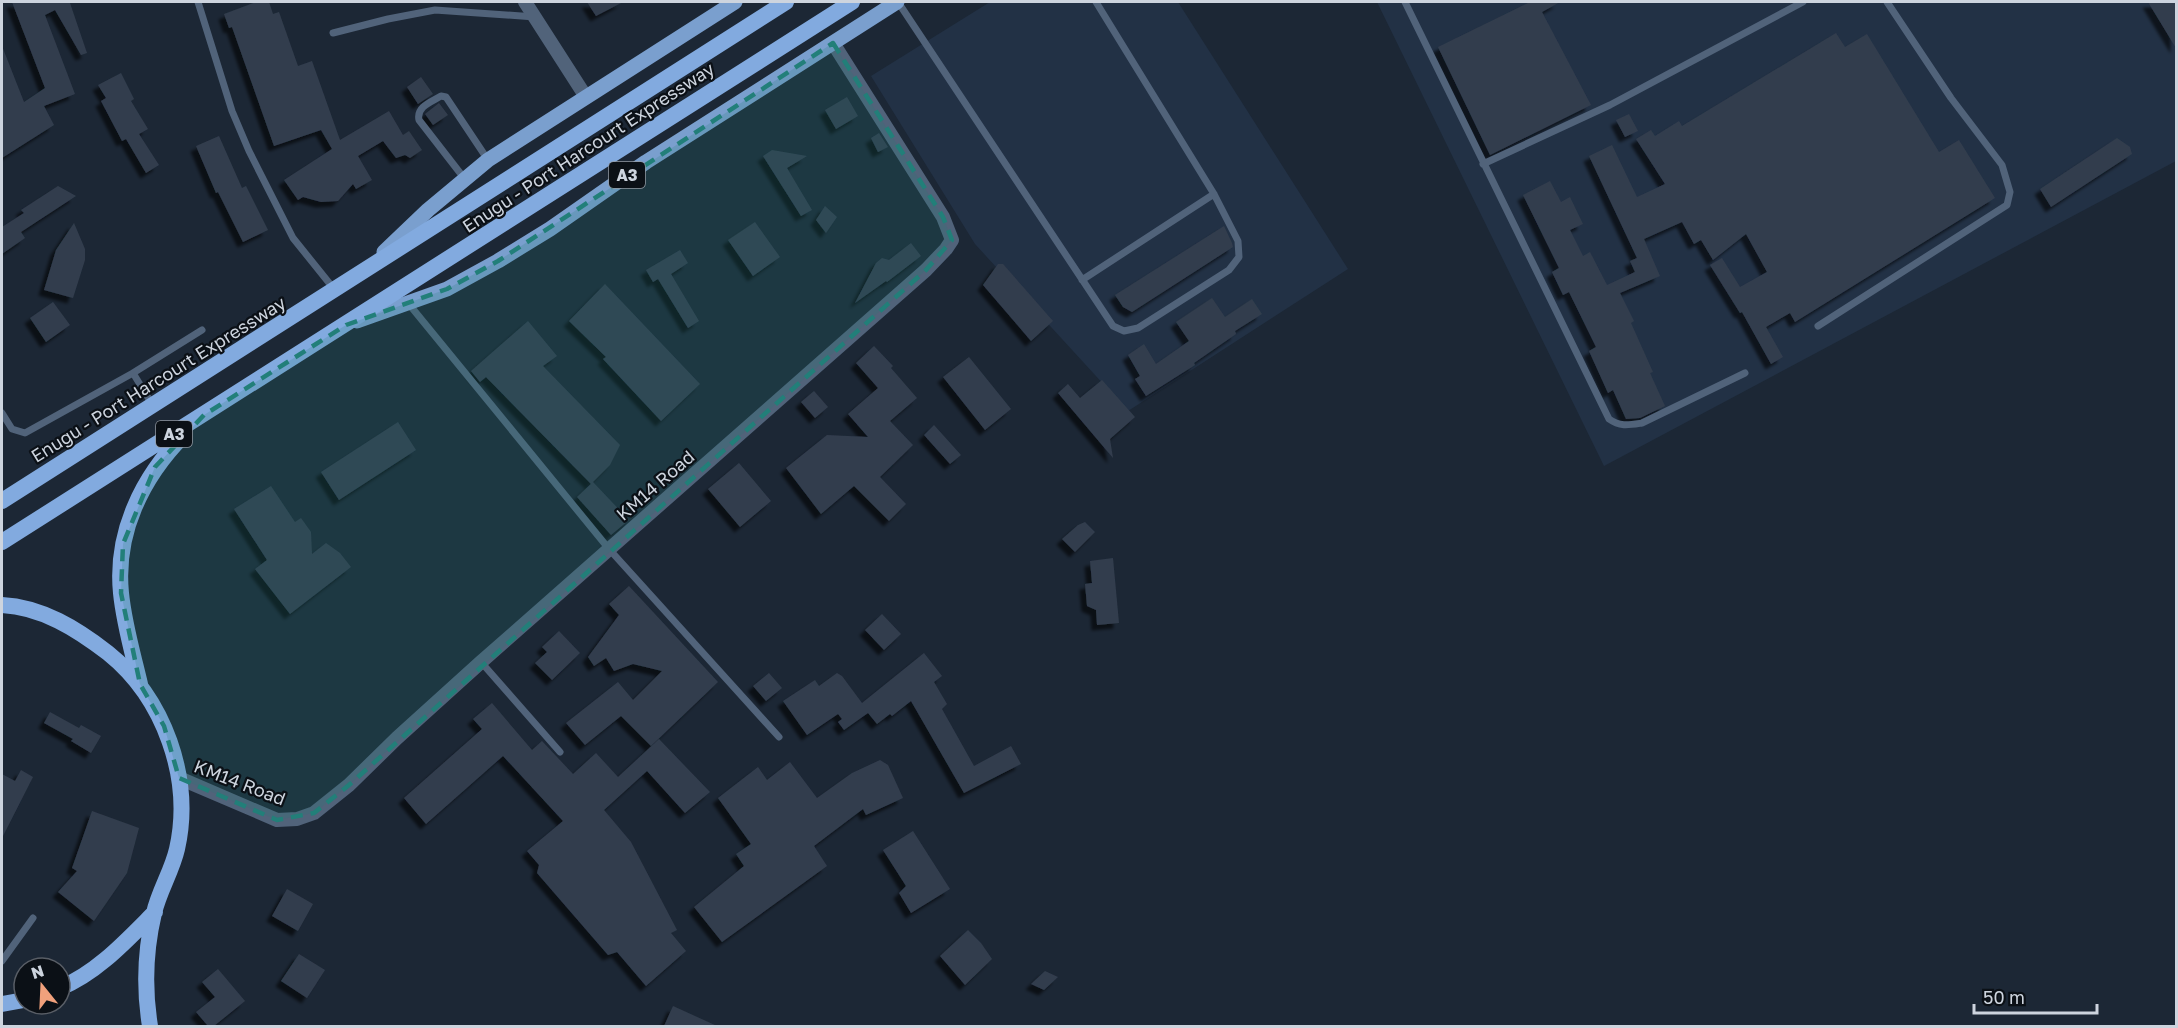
<svg xmlns="http://www.w3.org/2000/svg" width="2178" height="1028" viewBox="0 0 2178 1028" font-family="'Golos Text',sans-serif">
  <style>
    .built { fill: #223145 }
    .building { fill: #323d4d; filter: url(#shadow) }
    .lines { fill: none; stroke-linecap: round; stroke-linejoin: round }
    .service { stroke: #51637a; stroke-width: 7 }
    .minor { stroke: #51637a; stroke-width: 14 }
    .primary { stroke: #7a9fce; stroke-width: 15 }
    .trunk { stroke: #82aadf; stroke-width: 16 }
    .marked { fill: #227f79; fill-opacity: 0.2; stroke: #227f79; stroke-width: 4.5; stroke-dasharray: 12 8; stroke-linejoin: round }
    .labels { text-anchor: middle; dominant-baseline: central; stroke-width: 4.5; stroke-linejoin: round; paint-order: stroke }
    .shield { fill: #0b1016; stroke: #9399a2; stroke-width: 1.5 }
    .shield-label { font-size: 16px; font-weight: bold; fill: #cdd4de }
    .street-label { font-size: 18px; fill: #cdd4de; stroke: #0b1016 }
  </style>
  <defs>
    <filter id="shadow"><feDropShadow dx="-5.5" dy="5.5" stdDeviation="1.5" flood-color="#0009"/></filter>
  </defs>
  <rect width="100%" height="100%" fill="#1c2735"/>
  <path class="built" d="M990 2H1178L1348 269 1128 411 975 244 871 76Z
    M1377 2H2176V161L1604 466Z"/>
  <path class="building" d="M12 2H73L70 3 87 53 81 55 55 10 45 15 75 94 44 106 54 125 2 158V46L24 102 45 88Z
    M256 2H269L273 14 279 12 298 66 312 61 340 140 389 111 403 135 409 131 422 150 410 158 405 155 396 158 383 141 358 156 372 180 356 189 353 184 338 201 321 202 303 197 298 200 284 180 332 149 321 130 274 146 232 27 229 28 224 14Z
    M587 2H623L596 16Z
    M1530 2H1560L1542 12 1591 105 1490 155 1438 47Z
    M2148 2H2176V48Z
    M1836 33 1845 47 1867 34 1939 152 1959 140 1995 198 1795 322 1790 313 1766 327 1783 357 1771 364 1742 312 1740 313 1710 265 1722 258 1740 287 1767 272 1746 234 1713 260 1701 240 1694 244 1682 222 1644 239 1660 276 1620 293 1634 321 1631 323 1653 372 1650 373 1665 406 1640 418 1626 419 1613 390 1608 393 1589 351 1596 347 1569 292 1563 295 1552 272 1559 268 1523 195 1550 181 1561 202 1570 197 1583 224 1570 230 1583 256 1590 252 1607 285 1635 272 1630 261 1637 258 1589 156 1612 145 1637 197 1665 184 1636 139 1651 130 1655 136 1679 121 1682 126Z
    M121 73 134 99 131 101 148 129 139 134 159 165 146 173 126 139 122 141 101 101 106 98 98 85Z
    M421 77 433 94 418 104 407 87Z
    M847 97 858 116 836 129 825 110Z
    M439 103 448 115 433 125 425 114Z
    M1629 114 1638 131 1625 137 1616 120Z
    M879 133 888 147 878 152 871 138Z
    M219 136 242 188 246 186 268 230 243 242 218 192 216 193 196 146Z
    M2117 138 2130 147 2132 154 2051 207 2040 189Z
    M772 150 807 156 787 168 812 210 801 216 763 156Z
    M58 186 76 196 21 232 25 238 2 254V227L24 213 21 210Z
    M825 206 837 217 826 233 816 220Z
    M755 222 780 257 753 276 728 240Z
    M74 223 85 249V260L73 298 44 290 56 250Z
    M1224 226 1232 243 1233 247 1132 312 1123 307 1115 295Z
    M911 243 921 256 887 282 886 281 855 303 876 263 882 258 889 260Z
    M680 250 688 263 671 274 699 321 688 328 658 279 653 282 646 270Z
    M998 264H1003L1053 321 1031 341 983 285Z
    M605 284 700 384 661 421 603 359 606 357 569 321Z
    M1212 298 1225 317 1252 299 1262 314 1235 331 1236 334 1194 363 1195 365 1146 396 1135 379 1140 376 1128 355 1144 344 1156 364 1189 341 1176 322Z
    M53 302 70 325 46 342 30 318Z
    M528 321 557 356 543 366 620 445 610 465 591 484 486 377 480 382 471 371Z
    M874 346 893 366 891 368 917 398 890 421 913 445 880 477 906 504 889 521 854 486 821 514 786 468 827 435 868 437 848 414 878 388 856 363Z
    M969 357 1011 409 985 430 943 377Z
    M1102 380 1135 417 1110 439 1113 458 1058 393 1068 384 1080 398Z
    M814 391 828 407 815 418 801 402Z
    M398 422 416 450 339 500 321 472Z
    M934 425 961 455 950 464 924 435Z
    M739 463 771 501 740 527 708 489Z
    M593 482 629 520 611 535 577 497Z
    M271 486 295 522 301 518 311 532 312 554 326 543 340 553 351 567 290 614 255 569 267 560 234 509Z
    M1085 522 1095 532 1075 552 1062 539 1078 525Z
    M1113 558 1119 623 1097 625 1096 610 1087 606 1085 584 1092 583 1090 561Z
    M629 586 718 682 651 746 621 716 585 745 566 723 618 682 633 700 662 671 633 664 614 671 606 658 594 666 588 657 619 615 609 604Z
    M882 614 901 634 884 650 865 630Z
    M559 631 580 653 552 680 535 663 547 652 542 647Z
    M924 653 942 676 934 682 947 704 942 709 974 766 1011 746 1021 764 964 793 911 701 892 716 890 714 877 724 868 713 844 730 838 722 842 719 838 714 807 735 783 701 815 680 819 686 837 673 842 676 862 703Z
    M769 673 782 688 766 701 753 686Z
    M492 703 532 750 542 741 573 774 596 753 618 777 659 739 710 792 685 813 647 771 604 810 631 842 677 930 671 933 686 951 646 986 617 952 608 955 537 873 539 865 527 851 563 821 503 756 426 824 404 798 482 729 473 719Z
    M50 712 79 728 81 725 101 736 91 753 71 741 73 739 44 723Z
    M880 760 888 765 903 798 866 815 863 809 814 846 827 866 722 942 694 907 744 866 736 854 751 844 718 798 758 767 767 780 790 762 817 798 852 773Z
    M21 770 33 777 2 838V774L15 781Z
    M92 811 139 828 127 873 94 921 58 892 77 871 72 868Z
    M913 831 950 889 911 913 899 893 906 886 883 850Z
    M287 889 313 904 298 931 272 916Z
    M968 930 981 943 992 959 965 985 940 956Z
    M299 954 325 970 307 998 281 981Z
    M218 969 245 1001 214 1026H208L196 1012 215 997 202 982Z
    M1045 971 1058 977 1044 990 1031 984Z
    M673 1006 717 1026H664Z"/>
  <g class="lines">
    <path class="service" d="M198 2 232 111 249 151 293 238 334 289
      M898 2 1113 326 1124 331 1138 328 1229 270 1239 257 1238 241 1214 194 1096 2
      M1405 2 1609 419C1620 427 1629 425 1642 423L1745 373
      M333 33 388 19 435 10 535 17
      M1483 164 1610 105 1803 2
      M464 178 419 120C416 107 431 102 441 96L446 97 488 160
      M1082 280 1214 194
      M408 303 609 549 779 737
      M1818 326 2007 205 2010 192 2002 165 1951 98 1887 2
      M133 373 202 330
      M2 413 12 429 25 433 133 373 152 404
      M481 662 560 752
      M2 961 33 918"/>
    <path class="minor" d="M525 2 586 97
      M179 778 277 820 297 819 314 813 349 785 397 738 481 662 926 270 946 249 952 240 943 217 833 43"/>
    <path class="primary" d="M384 252 428 210 488 160 735 2
      M357 321 447 289 498 261 550 229 646 162 897 2"/>
    <path class="trunk" d="M2 501 786 2
      M2 542 852 2
      M2 605C42 607 77 629 108 653 164 698 193 778 177 849 172 871 159 891 154 913 145 951 144 989 150 1026
      M140 684C133 654 124 624 121 593 115 533 142 477 184 435
      M60 988C97 973 127 940 155 912
      M2 1004 24 1000"/>
  </g>
  <path class="marked" d="M833 43 943 217 952 240 926 270 349 785 314 813 277 820 179 778 164 726 140 684 121 593 123 544 155 467 204 415 346 325 447 289 498 261Z"/>
  <g class="labels">
    <g class="shield">
      <rect x="609" y="162" width="36" height="26" rx="4.5"/>
      <rect x="156" y="421" width="36" height="26" rx="4.5"/>
    </g>
    <g class="shield-label">
      <text x="627" y="175">A3</text>
      <text x="174" y="434">A3</text>
    </g>
    <g class="street-label">
      <text transform="translate(588 147) rotate(-33)">Enugu - Port Harcourt Expressway</text>
      <text transform="translate(158 379) rotate(-32)">Enugu - Port Harcourt Expressway</text>
      <text transform="translate(655 485) rotate(-41)">KM14 Road</text>
      <text transform="translate(240 782) rotate(21)">KM14 Road</text>
    </g>
  </g>
  <rect width="2178" height="1028" fill="none" stroke="#cdd4de" stroke-width="6"/>
  <g transform="translate(42 986) rotate(342)"><circle r="28" fill="#0b1016" stroke="#595e66" stroke-width="1.5"/>
  <path d="M0-4.5L10 22L0 15L-10 22Z" fill="#f1a17c"/>
  <text y="-9" font-size="16" font-weight="bold" text-anchor="middle" fill="#cdd4de">N</text>
  </g>
  <path d="M1974 1004v9h123v-9" fill="none" stroke="#cdd4de" stroke-width="3"/>
  <text x="1983" y="1004" font-size="18" fill="#cdd4de" stroke="#0b1016" stroke-width="4.5" paint-order="stroke">50 m</text>
</svg>
